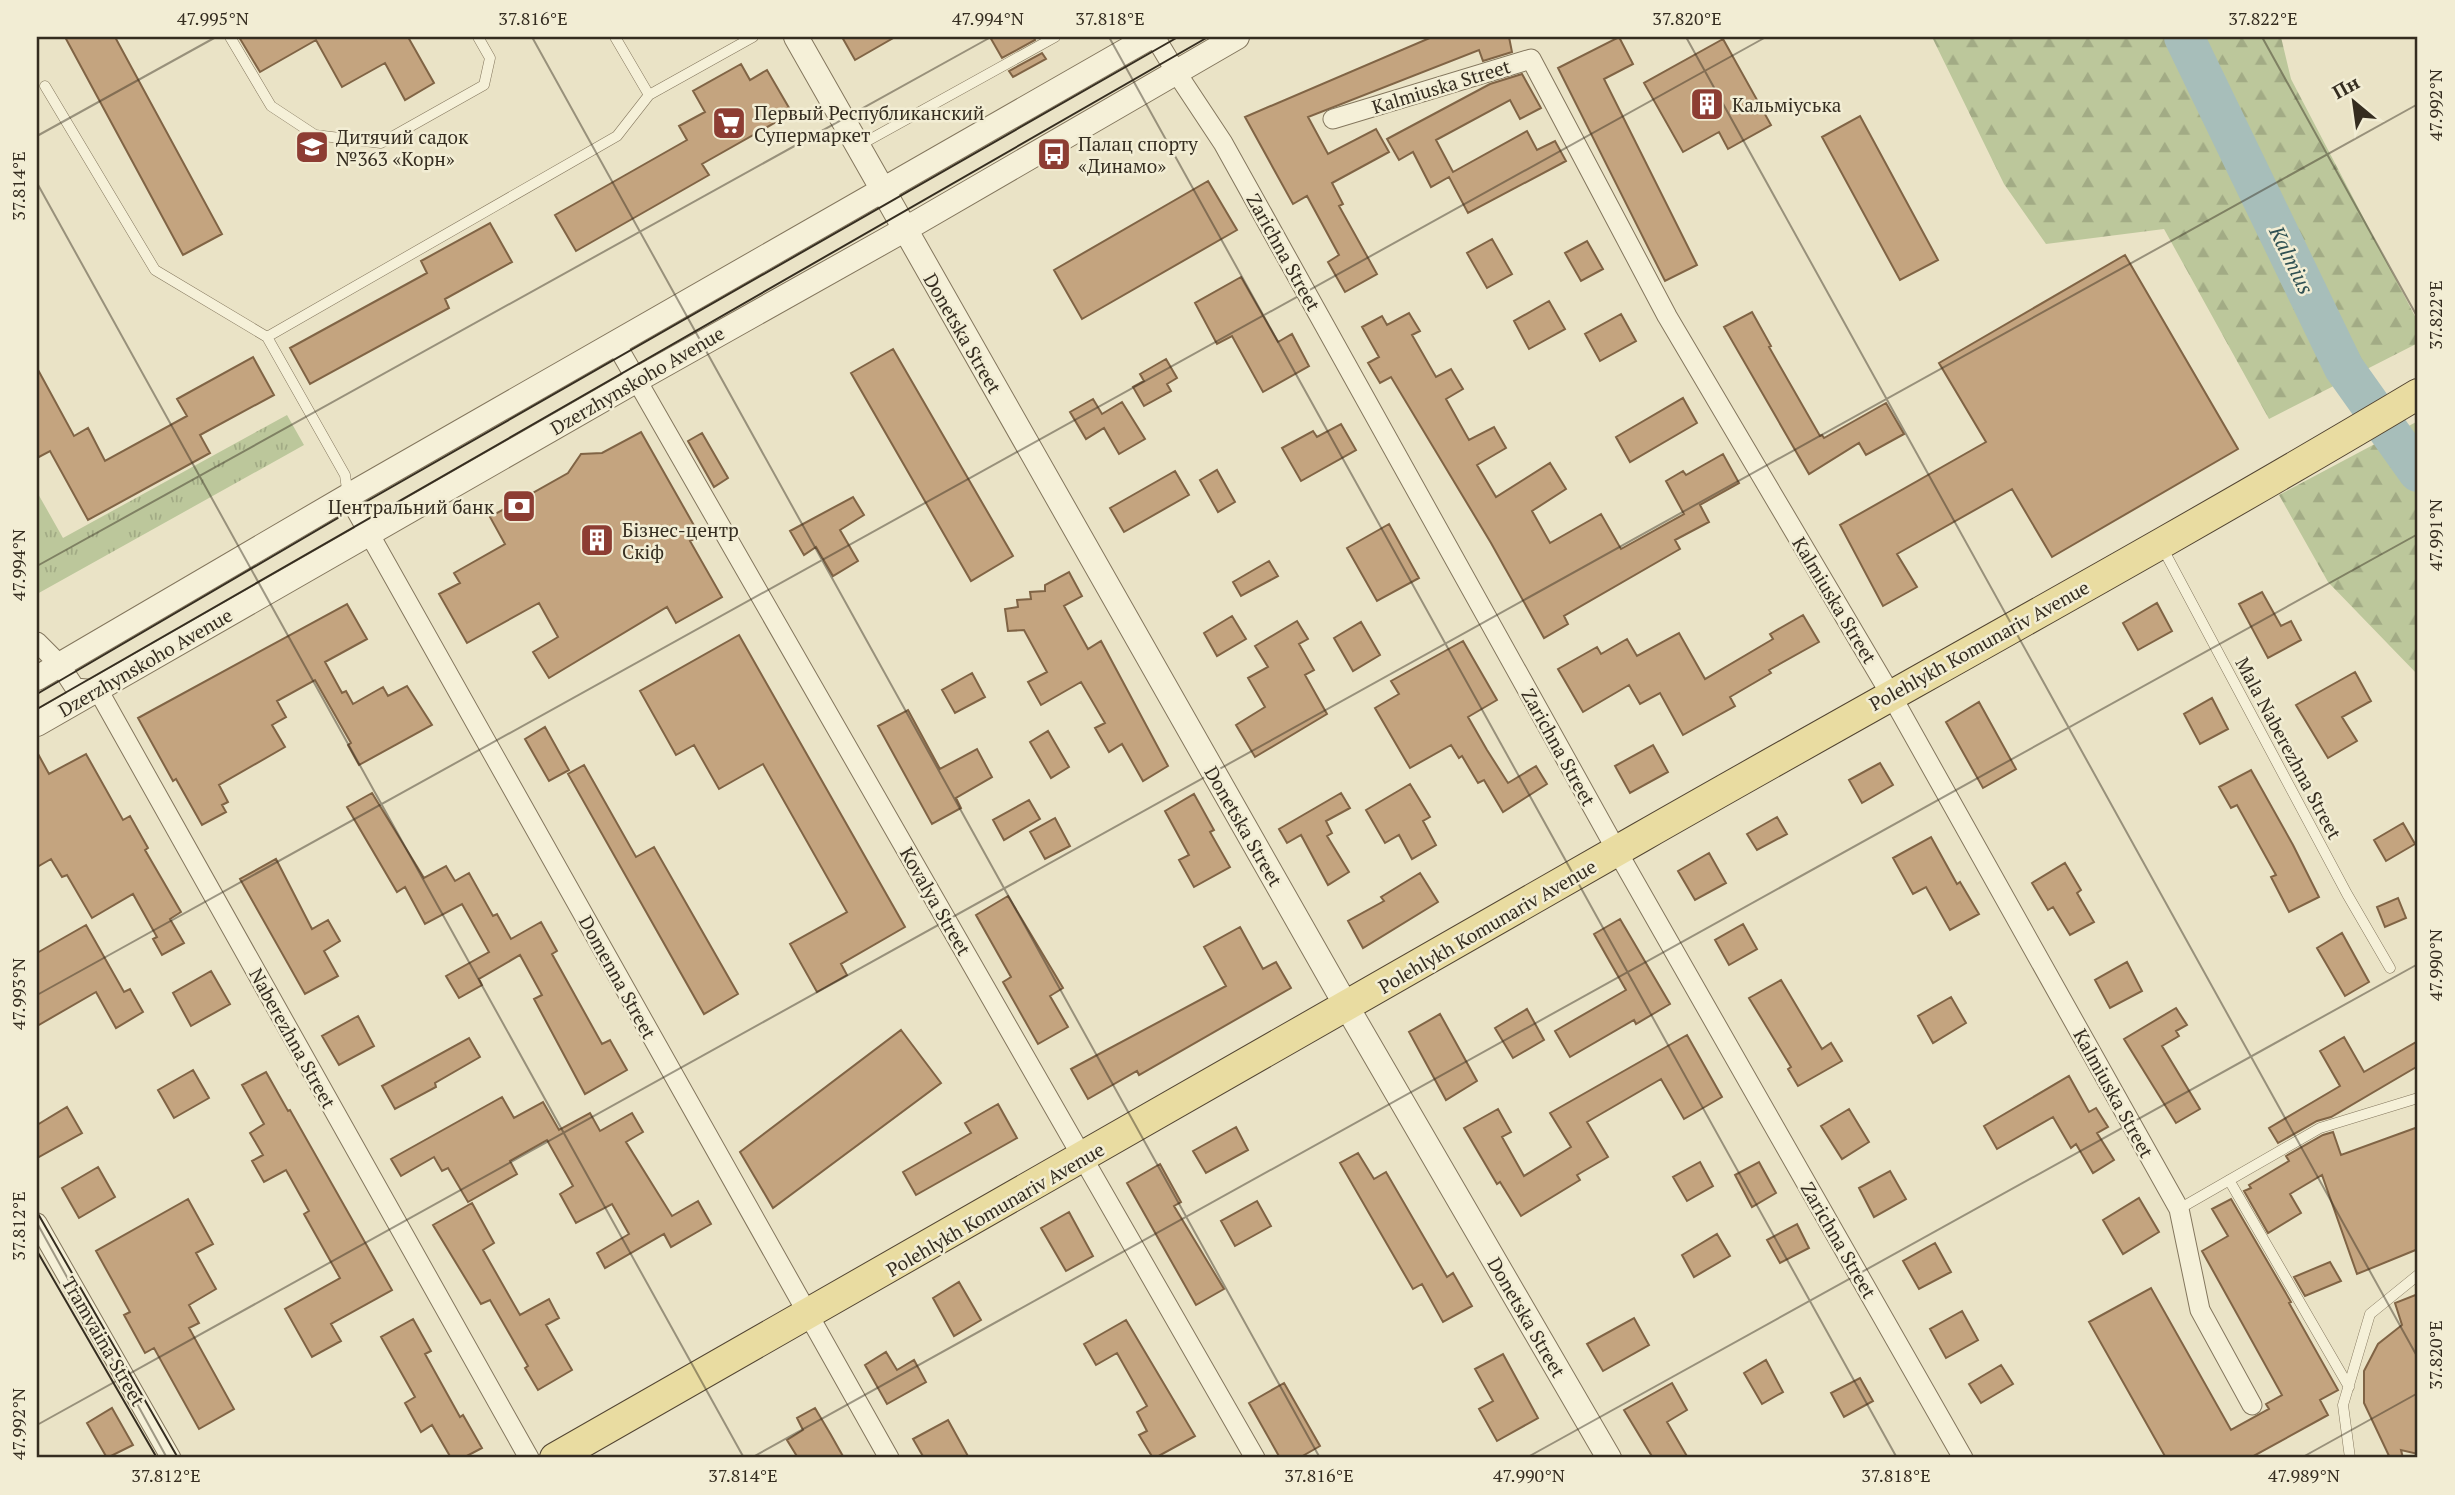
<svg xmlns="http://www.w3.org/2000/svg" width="2455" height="1495" viewBox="0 0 2455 1495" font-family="'PT Serif',serif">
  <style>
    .grass { fill: url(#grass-tufts) }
    .forest { fill: url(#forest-firs) }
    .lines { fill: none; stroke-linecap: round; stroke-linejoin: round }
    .river { stroke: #a7beba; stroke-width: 40 }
    .building { fill: #c4a47f; stroke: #806445; stroke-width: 2 }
    .service-casing { stroke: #83765d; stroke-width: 11 }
    .minor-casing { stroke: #83765d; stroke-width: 21 }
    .tertiary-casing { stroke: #83765d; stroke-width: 26 }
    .primary-casing { stroke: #524431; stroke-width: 32 }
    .service { stroke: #f5f0d8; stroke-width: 10 }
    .minor { stroke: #f5f0d8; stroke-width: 19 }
    .tertiary { stroke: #f5f0d8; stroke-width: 24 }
    .primary { stroke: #e9dca1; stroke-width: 30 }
    .tram { stroke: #352d20; stroke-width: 2 }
    .ticks { fill: none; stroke: #352d20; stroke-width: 2; stroke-opacity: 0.45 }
    .labels { text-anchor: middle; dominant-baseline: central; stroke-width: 5; stroke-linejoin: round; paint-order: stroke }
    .street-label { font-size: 19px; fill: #352d20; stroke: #f2edd4 }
    .poi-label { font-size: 19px; fill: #352d20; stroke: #f2edd4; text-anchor: start }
    .water-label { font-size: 21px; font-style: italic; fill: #305153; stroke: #f2edd4 }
    .neatline { fill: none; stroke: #352d20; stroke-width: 2.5 }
    .ticks-label { font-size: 18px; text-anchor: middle; fill: #352d20 }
  </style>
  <defs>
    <pattern id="grass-tufts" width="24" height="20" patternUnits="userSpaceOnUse" patternTransform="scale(1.75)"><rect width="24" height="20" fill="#bcc79b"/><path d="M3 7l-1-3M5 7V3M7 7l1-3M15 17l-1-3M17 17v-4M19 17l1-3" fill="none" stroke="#a2ab85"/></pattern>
    <pattern id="forest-firs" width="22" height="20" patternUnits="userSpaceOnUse" patternTransform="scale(1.75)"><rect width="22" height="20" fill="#bcc79b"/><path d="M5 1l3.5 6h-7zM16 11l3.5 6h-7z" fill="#a2ab85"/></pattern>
  </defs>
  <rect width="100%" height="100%" fill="#eae3c6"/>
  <path class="grass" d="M287 415 304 445 37 594V492L63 538Z"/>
  <path class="forest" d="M1932 37H2281L2291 79 2418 322V343L2269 419 2164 229 2046 244 2004 184Z
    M2418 421V675L2328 582 2279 495Z"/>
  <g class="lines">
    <path class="river" d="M2184 37 2344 368 2418 472"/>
  </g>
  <path class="building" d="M65 37H115L222 234 183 255Z
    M239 37H408L434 83 405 100 385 63 342 87 316 40 260 72Z
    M842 37H895L855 60Z
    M990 37H1034L1035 40 1002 58Z
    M1432 37H1509L1512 52 1483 61 1479 50 1308 117 1328 154 1376 129 1389 152 1332 183 1343 204 1339 206 1377 274 1345 292 1328 262 1339 255 1307 196 1293 204 1245 117Z
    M1619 37 1633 64 1604 79 1697 265 1665 281 1558 68Z
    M1723 39 1771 125 1728 149 1719 132 1683 152 1644 83Z
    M1042 53 1046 59 1013 77 1009 71Z
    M741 64 750 80 767 70 792 113 702 164 709 175 576 251 555 215 687 140 679 126 705 112 693 91Z
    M1522 74 1541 108 1520 119 1510 100 1436 140 1453 172 1527 131 1537 150 1555 141 1566 161 1468 213 1449 177 1431 187 1413 152 1399 160 1387 139 1490 84Z
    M1860 116 1938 260 1900 280 1822 137Z
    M1208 181 1237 230 1082 319 1054 270Z
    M490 223 512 262 445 299 449 308 310 384 290 348 427 273 421 261Z
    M1492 239 1512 274 1487 288 1467 253Z
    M1587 241 1603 269 1581 281 1565 253Z
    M2125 255 2238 449 2052 557 2012 489 1897 554 1917 587 1883 606 1840 525 1986 442 1939 363Z
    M1241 277 1278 342 1292 334 1309 366 1263 392 1232 336 1217 344 1195 303Z
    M1549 301 1565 329 1529 349 1514 321Z
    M1752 312 1771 346 1769 347 1820 436 1822 435 1824 438 1886 403 1904 434 1866 455 1859 443 1809 474 1724 327Z
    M1409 313 1420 331 1412 335 1436 377 1451 369 1463 389 1446 399 1469 440 1494 427 1506 448 1477 465 1496 497 1550 463 1566 489 1532 511 1550 543 1601 514 1621 549 1684 514 1666 481 1683 471 1686 475 1723 454 1739 483 1700 505 1709 522 1675 540 1680 549 1564 616 1568 624 1544 638 1491 543 1391 377 1380 383 1368 363 1379 357 1362 327 1382 316 1387 325Z
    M1621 314 1636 341 1600 361 1585 334Z
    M893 349 1013 556 971 581 851 373Z
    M253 357 274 395 200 435 210 453 88 520 50 451 37 458V368L74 436 88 428 105 461 187 416 177 399Z
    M1166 359 1177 378 1167 384 1171 391 1144 406 1133 387 1144 381 1140 374Z
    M1683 398 1697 423 1630 462 1616 437Z
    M1093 399 1102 414 1122 402 1145 439 1119 454 1104 428 1086 439 1070 412Z
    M1341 424 1356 450 1301 481 1282 448 1313 431 1317 437Z
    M641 432 700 536 690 541 722 597 676 623 667 607 549 678 533 652 558 637 539 603 467 643 439 594 460 583 454 573 505 544 490 517 568 473 581 454 602 453Z
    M702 433 728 478 714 487 688 441Z
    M1217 470 1235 502 1218 512 1200 480Z
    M1175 471 1189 495 1124 532 1110 508Z
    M853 497 864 515 840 530 858 561 833 576 816 547 804 555 790 531Z
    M1389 524 1419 578 1377 601 1347 548Z
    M1269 561 1278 576 1241 596 1233 582Z
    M1069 572 1082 596 1064 606 1088 649 1101 641 1168 766 1143 781 1122 744 1109 752 1095 728 1105 723 1081 682 1041 705 1028 682 1047 672 1024 630 1008 631 1005 609 1018 607 1017 600 1031 599 1030 592 1045 591V585Z
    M2262 592 2281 626 2291 621 2301 640 2268 658 2239 604Z
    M2157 603 2172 631 2138 650 2123 623Z
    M347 604 367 639 325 662 342 693 346 691 353 704 383 687 388 696 407 686 432 725 359 765 348 745 351 743 315 680 277 701 286 717 272 725 285 747 219 785 228 802 222 805 226 812 202 825 176 779 173 781 138 718Z
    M1803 615 1819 642 1769 670 1771 673 1730 697 1735 706 1683 735 1660 693 1640 704 1629 685 1583 712 1558 669 1597 647 1601 654 1627 639 1637 656 1679 633 1705 679 1773 639 1770 634Z
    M1232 616 1246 639 1217 656 1204 633Z
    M1297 621 1308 639 1299 644 1314 670 1305 675 1327 714 1255 757 1236 725 1265 707 1248 678 1268 667 1255 646Z
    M1361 622 1380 655 1353 671 1334 638Z
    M739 635 905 927 841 964 847 975 817 992 790 944 847 912 763 764 719 789 694 745 676 755 640 691Z
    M1463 641 1497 700 1468 717 1487 750 1508 783 1536 766 1547 784 1503 812 1484 780 1478 783 1462 756 1459 758 1451 745 1410 768 1375 708 1399 694 1391 681Z
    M2355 672 2371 701 2342 717 2357 741 2328 758 2296 705Z
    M972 673 985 697 955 713 942 690Z
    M2212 698 2228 729 2200 744 2184 714Z
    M1979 702 2016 769 1983 788 1946 722Z
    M908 710 940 769 977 749 992 777 956 798 961 808 932 824 878 726Z
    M545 727 569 770 549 781 525 739Z
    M1048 731 1069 767 1051 778 1030 742Z
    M1653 745 1668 772 1630 793 1615 766Z
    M37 752 49 774 86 754 123 820 130 816 148 848 145 850 181 912 170 919 184 943 162 955 153 939 157 937 133 894 92 918 67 875 62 877 51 859 37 867Z
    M1880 763 1893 785 1862 803 1849 780Z
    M584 765 636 857 654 847 738 994 704 1014 568 774Z
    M2251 770 2293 845 2319 897 2289 912 2271 877 2276 875 2237 805 2231 808 2219 787Z
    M1410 784 1430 817 1423 821 1436 845 1412 859 1399 835 1385 843 1366 810Z
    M372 793 424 878 446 866 455 881 469 873 493 916 497 914 511 939 541 922 557 951 552 954 602 1044 610 1040 627 1070 585 1094 534 999 542 995 520 955 479 979 482 985 459 998 446 976 489 952 462 904 425 924 405 887 397 892 347 807Z
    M1341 793 1350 808 1326 821 1332 833 1327 836 1349 872 1328 885 1301 835 1287 843 1279 829Z
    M1194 794 1214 830 1210 832 1230 867 1194 887 1179 860 1189 855 1165 811Z
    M1029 800 1040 819 1004 840 993 820Z
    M1777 817 1787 834 1757 850 1747 834Z
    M1055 818 1070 846 1045 859 1030 832Z
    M2403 823 2415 844 2386 861 2374 840Z
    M1931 837 1957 884 1960 882 1979 914 1950 930 1926 887 1913 894 1893 858Z
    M1709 853 1726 883 1695 900 1678 871Z
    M276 859 312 929 328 920 340 941 324 951 338 976 305 994 240 879Z
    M2065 863 2081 890 2077 893 2094 922 2070 935 2053 907 2048 910 2032 883Z
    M1420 873 1438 902 1363 948 1348 921 1384 901 1381 897Z
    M1008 896 1063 988 1050 996 1068 1027 1038 1044 1003 982 1011 977 976 915Z
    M2398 898 2406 918 2385 927 2377 907Z
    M1620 919 1670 1004 1636 1024 1634 1020 1570 1057 1555 1031 1626 990 1594 934Z
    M1743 924 1757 949 1729 965 1715 940Z
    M86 925 124 992 130 989 143 1012 116 1028 96 992 37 1026V953Z
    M1240 927 1263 969 1276 962 1291 988 1139 1075 1137 1071 1088 1099 1071 1069 1226 986 1204 947Z
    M2342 933 2369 982 2345 996 2317 948Z
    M2127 962 2142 991 2110 1008 2095 980Z
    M211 971 230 1004 191 1026 173 993Z
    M1781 980 1822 1049 1831 1043 1842 1061 1798 1086 1788 1069 1791 1067 1749 998Z
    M1951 997 1966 1023 1933 1043 1918 1016Z
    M2176 1008 2187 1025 2176 1031 2179 1036 2162 1046 2200 1109 2176 1123 2124 1039Z
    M1527 1009 1544 1040 1513 1058 1495 1028Z
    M1440 1014 1477 1081 1446 1100 1409 1032Z
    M358 1016 374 1046 339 1065 322 1036Z
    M901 1030 941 1083 773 1208 740 1152Z
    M1687 1035 1722 1097 1684 1119 1661 1079 1587 1122 1608 1157 1577 1175 1580 1180 1521 1216 1500 1182 1497 1184 1464 1128 1498 1109 1511 1132 1502 1137 1524 1176 1571 1147 1550 1113Z
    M2344 1037 2364 1072 2418 1041V1066L2331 1117 2317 1121 2278 1143 2269 1128 2340 1086 2320 1051Z
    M469 1038 480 1057 435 1083 436 1087 395 1109 382 1086Z
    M193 1070 209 1098 174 1118 158 1090Z
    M266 1072 288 1111 290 1110 392 1290 331 1324 341 1341 312 1357 285 1309 340 1278 304 1214 309 1211 286 1170 264 1182 252 1161 263 1155 250 1133 264 1124 242 1085Z
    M2069 1076 2089 1112 2096 1108 2108 1127 2097 1133 2114 1160 2093 1173 2076 1144 2071 1148 2053 1117 1997 1149 1984 1126Z
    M502 1097 514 1118 543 1102 559 1130 590 1113 600 1131 632 1113 643 1132 626 1142 672 1216 698 1201 711 1224 671 1247 664 1234 605 1268 597 1253 629 1234 612 1204 576 1223 560 1194 573 1186 547 1140 510 1161 517 1174 468 1202 448 1168 442 1171 434 1157 401 1176 391 1159Z
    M998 1104 1017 1138 916 1195 903 1172 971 1133 965 1123Z
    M67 1107 82 1133 37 1158V1125Z
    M1849 1109 1869 1142 1842 1159 1821 1126Z
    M1236 1127 1248 1150 1206 1173 1193 1151Z
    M2418 1127V1249L2357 1274 2322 1175 2290 1194 2301 1213 2268 1233 2244 1191 2251 1188 2249 1185 2289 1161 2286 1156 2323 1135 2333 1132 2341 1155Z
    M1358 1153 1374 1179 1386 1172 1447 1277 1453 1273 1472 1306 1443 1322 1422 1284 1413 1289 1340 1163Z
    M1700 1162 1713 1186 1687 1201 1673 1177Z
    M1759 1162 1776 1193 1752 1207 1735 1175Z
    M1160 1164 1181 1202 1174 1206 1224 1289 1196 1305 1127 1183Z
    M98 1167 115 1197 79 1218 62 1188Z
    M1890 1171 1906 1199 1874 1217 1859 1188Z
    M2139 1198 2159 1232 2123 1254 2103 1220Z
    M188 1199 213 1244 196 1253 216 1289 189 1305 199 1323 189 1328 234 1409 199 1429 154 1348 145 1353 124 1315 130 1312 96 1251Z
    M2231 1199 2291 1302 2289 1303 2338 1390 2320 1400 2328 1415 2250 1458H2166L2089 1322 2151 1288 2231 1430 2269 1409 2266 1404 2282 1395 2202 1251 2228 1236 2212 1209Z
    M1257 1201 1271 1226 1235 1246 1221 1221Z
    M472 1203 494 1243 483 1250 520 1315 549 1299 559 1318 546 1325 572 1370 538 1390 525 1368 528 1366 490 1300 481 1304 433 1225Z
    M1069 1212 1093 1256 1066 1271 1041 1228Z
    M1797 1224 1809 1248 1780 1263 1767 1240Z
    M1717 1234 1730 1256 1694 1277 1682 1255Z
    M1935 1243 1951 1272 1919 1289 1903 1261Z
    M2330 1262 2341 1281 2305 1296 2294 1277Z
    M959 1282 981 1320 954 1336 933 1298Z
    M2418 1294V1454L2401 1450 2403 1458H2390L2364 1403V1371L2378 1344 2402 1325 2395 1303Z
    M1962 1311 1978 1340 1946 1358 1930 1329Z
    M1634 1318 1649 1345 1603 1371 1587 1344Z
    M413 1319 431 1351 425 1354 460 1417 463 1415 482 1448 463 1458H451L432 1425 421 1432 405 1403 415 1397 381 1337Z
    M1126 1320 1195 1436 1155 1458H1153L1139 1435 1147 1431 1137 1412 1147 1406 1117 1353 1096 1365 1084 1344Z
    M886 1352 897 1370 914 1360 926 1382 887 1404 865 1365Z
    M1503 1354 1538 1418 1497 1441 1479 1409 1493 1401 1475 1369Z
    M1766 1360 1783 1392 1762 1404 1744 1373Z
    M2001 1365 2013 1384 1981 1403 1969 1384Z
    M1860 1378 1873 1401 1844 1417 1831 1393Z
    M1284 1383 1320 1446 1299 1458H1280L1249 1403Z
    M1672 1383 1687 1410 1667 1422 1688 1458H1653L1624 1410Z
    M112 1408 133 1445 107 1458 87 1423Z
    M815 1408 831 1435 844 1458H798L787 1440 803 1430 797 1418Z
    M948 1420 969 1458H924L913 1439Z"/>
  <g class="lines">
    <g class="service-casing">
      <path id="service" d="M230 37 271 106 315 135 381 143 484 85 490 58 478 37
        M615 37 649 95
        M45 86 155 270 267 337
        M860 145 1055 37
        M348 496 345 475 267 337 617 136 649 95 753 37
        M2162 547 2347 894 2390 968
        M2229 1180 2349 1387
        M2179 1209 2320 1128 2418 1098
        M2350 1458 2343 1405 2370 1314 2418 1275"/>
    </g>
    <g class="minor-casing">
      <path id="minor" d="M1155 37 1176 72 1223 143 1617 851 1963 1458
        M1333 119 1531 59 1667 316 1891 695 2179 1209 2200 1310 2252 1405
        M616 344 1255 1458
        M348 496 889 1458
        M37 642 60 665 75 688 98 690 529 1458
        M37 1223 171 1458"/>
    </g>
    <g class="tertiary-casing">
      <path id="tertiary" d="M796 37 1347 1007 1609 1458
        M37 678 348 496 1150 37
        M37 724 637 380 904 230 1237 37"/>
    </g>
    <g class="primary-casing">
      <path id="primary" d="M555 1458C918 1254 1278 1044 1641 837 1900 689 2162 547 2418 394"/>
    </g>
    <use href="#service" class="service"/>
    <use href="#minor" class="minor"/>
    <use href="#tertiary" class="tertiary"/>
    <use href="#primary" class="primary"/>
    <path class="tram" d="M37 694 355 508 1178 37
      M37 709 1208 37
      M37 1212 178 1458
      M37 1251 157 1458"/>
  </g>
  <path class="ticks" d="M532 37 1320 1458M1109 37 1897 1458M1686 37 2418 1358M2262 37 2418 318M37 136 216 37M37 183 744 1458M37 566 991 37M37 995 1766 37M37 1223 167 1458M37 1425 2418 104M751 1458 2418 534M1526 1458 2418 964M2301 1458 2418 1393"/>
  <defs>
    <g id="building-square" transform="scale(1.75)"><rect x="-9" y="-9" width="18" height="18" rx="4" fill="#8d3d33" stroke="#f2edd4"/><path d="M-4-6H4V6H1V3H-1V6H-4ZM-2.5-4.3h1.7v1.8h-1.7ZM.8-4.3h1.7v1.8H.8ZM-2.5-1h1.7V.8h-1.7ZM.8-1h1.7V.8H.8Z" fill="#fff"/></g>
    <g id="supermarket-square" transform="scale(1.75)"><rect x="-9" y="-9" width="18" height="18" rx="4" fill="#8d3d33" stroke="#f2edd4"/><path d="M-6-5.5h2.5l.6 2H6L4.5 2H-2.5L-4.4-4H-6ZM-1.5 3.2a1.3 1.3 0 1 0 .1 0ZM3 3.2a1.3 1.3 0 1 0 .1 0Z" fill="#fff"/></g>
    <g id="school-square" transform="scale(1.75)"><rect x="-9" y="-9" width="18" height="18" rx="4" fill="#8d3d33" stroke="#f2edd4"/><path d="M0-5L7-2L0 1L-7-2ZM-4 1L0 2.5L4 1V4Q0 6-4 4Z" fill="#fff"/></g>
    <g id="bus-square" transform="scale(1.75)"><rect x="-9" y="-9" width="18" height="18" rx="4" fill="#8d3d33" stroke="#f2edd4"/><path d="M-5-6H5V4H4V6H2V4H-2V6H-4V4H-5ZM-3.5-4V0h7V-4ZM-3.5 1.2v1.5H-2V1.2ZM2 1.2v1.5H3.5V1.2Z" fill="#fff"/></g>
    <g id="bank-square" transform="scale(1.75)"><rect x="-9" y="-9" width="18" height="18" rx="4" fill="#8d3d33" stroke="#f2edd4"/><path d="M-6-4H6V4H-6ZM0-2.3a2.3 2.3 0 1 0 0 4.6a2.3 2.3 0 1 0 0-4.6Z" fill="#fff"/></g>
  </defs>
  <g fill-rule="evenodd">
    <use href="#building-square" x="1707" y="104"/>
    <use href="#supermarket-square" x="729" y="123"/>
    <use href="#school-square" x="312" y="147"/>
    <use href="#bus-square" x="1054" y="154"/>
    <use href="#bank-square" x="519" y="506"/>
    <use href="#building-square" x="597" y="540"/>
  </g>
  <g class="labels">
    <g class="street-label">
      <text transform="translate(1441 86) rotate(-17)">Kalmiuska Street</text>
      <text transform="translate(1284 252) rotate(61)">Zarichna Street</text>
      <text transform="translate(963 333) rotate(60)">Donetska Street</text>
      <text transform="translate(637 380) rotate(-30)">Dzerzhynskoho Avenue</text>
      <text transform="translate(1835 600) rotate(59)">Kalmiuska Street</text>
      <text transform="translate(1979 645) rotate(-29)">Polehlykh Komunariv Avenue</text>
      <text transform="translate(145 662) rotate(-30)">Dzerzhynskoho Avenue</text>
      <text transform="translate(1559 747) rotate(61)">Zarichna Street</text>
      <text transform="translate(2289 748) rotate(62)">Mala Naberezhna Street</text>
      <text transform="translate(1244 826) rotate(60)">Donetska Street</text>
      <text transform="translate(936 901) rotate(60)">Kovalya Street</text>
      <text transform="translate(1487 926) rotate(-30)">Polehlykh Komunariv Avenue</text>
      <text transform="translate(618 977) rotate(61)">Domenna Street</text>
      <text transform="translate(293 1038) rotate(61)">Naberezhna Street</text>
      <text transform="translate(2114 1093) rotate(61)">Kalmiuska Street</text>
      <text transform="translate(995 1209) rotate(-30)">Polehlykh Komunariv Avenue</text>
      <text transform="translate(1839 1240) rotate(60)">Zarichna Street</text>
      <text transform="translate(1527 1317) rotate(60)">Donetska Street</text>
      <text transform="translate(104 1341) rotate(60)">Tramvaina Street</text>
    </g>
    <g class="poi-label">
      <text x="1732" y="104">Кальміуська</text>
      <text x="754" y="112">Первый Республиканский<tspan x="754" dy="22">Супермаркет</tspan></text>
      <text x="336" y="136">Дитячий садок<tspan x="336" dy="22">№363 «Корн»</tspan></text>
      <text x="1078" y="143">Палац спорту<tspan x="1078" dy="22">«Динамо»</tspan></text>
      <text x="494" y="506" text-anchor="end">Центральний банк</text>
      <text x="622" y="529">Бізнес-центр<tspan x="622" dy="22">Скіф</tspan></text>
    </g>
    <g class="water-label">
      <text transform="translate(2292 260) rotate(64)">Kalmius</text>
    </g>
  </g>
  <rect width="2455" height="1495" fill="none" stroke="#f2edd4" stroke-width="77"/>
  <g transform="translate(2354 102) rotate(331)" stroke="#f2edd4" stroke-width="5" paint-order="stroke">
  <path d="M0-5L12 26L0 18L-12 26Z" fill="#352d20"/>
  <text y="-10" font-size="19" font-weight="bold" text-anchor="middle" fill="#352d20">Пн</text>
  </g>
  <rect x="38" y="38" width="2378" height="1418" class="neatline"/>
  <g class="ticks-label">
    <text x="213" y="25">47.995°N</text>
    <text x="533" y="25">37.816°E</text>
    <text x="988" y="25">47.994°N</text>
    <text x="1110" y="25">37.818°E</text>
    <text x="1687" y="25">37.820°E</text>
    <text x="2263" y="25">37.822°E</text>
    <text transform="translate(2436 105) rotate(-90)" y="6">47.992°N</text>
    <text transform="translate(19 186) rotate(-90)" y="6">37.814°E</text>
    <text transform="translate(2436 315) rotate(-90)" y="6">37.822°E</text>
    <text transform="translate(2436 535) rotate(-90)" y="6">47.991°N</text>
    <text transform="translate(19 565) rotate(-90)" y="6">47.994°N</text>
    <text transform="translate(2436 965) rotate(-90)" y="6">47.990°N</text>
    <text transform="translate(19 994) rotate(-90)" y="6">47.993°N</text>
    <text transform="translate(19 1226) rotate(-90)" y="6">37.812°E</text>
    <text transform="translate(2436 1355) rotate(-90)" y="6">37.820°E</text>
    <text transform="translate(19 1424) rotate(-90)" y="6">47.992°N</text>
    <text x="166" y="1482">37.812°E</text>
    <text x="743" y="1482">37.814°E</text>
    <text x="1319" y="1482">37.816°E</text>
    <text x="1529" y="1482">47.990°N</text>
    <text x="1896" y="1482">37.818°E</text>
    <text x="2304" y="1482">47.989°N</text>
  </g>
</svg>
